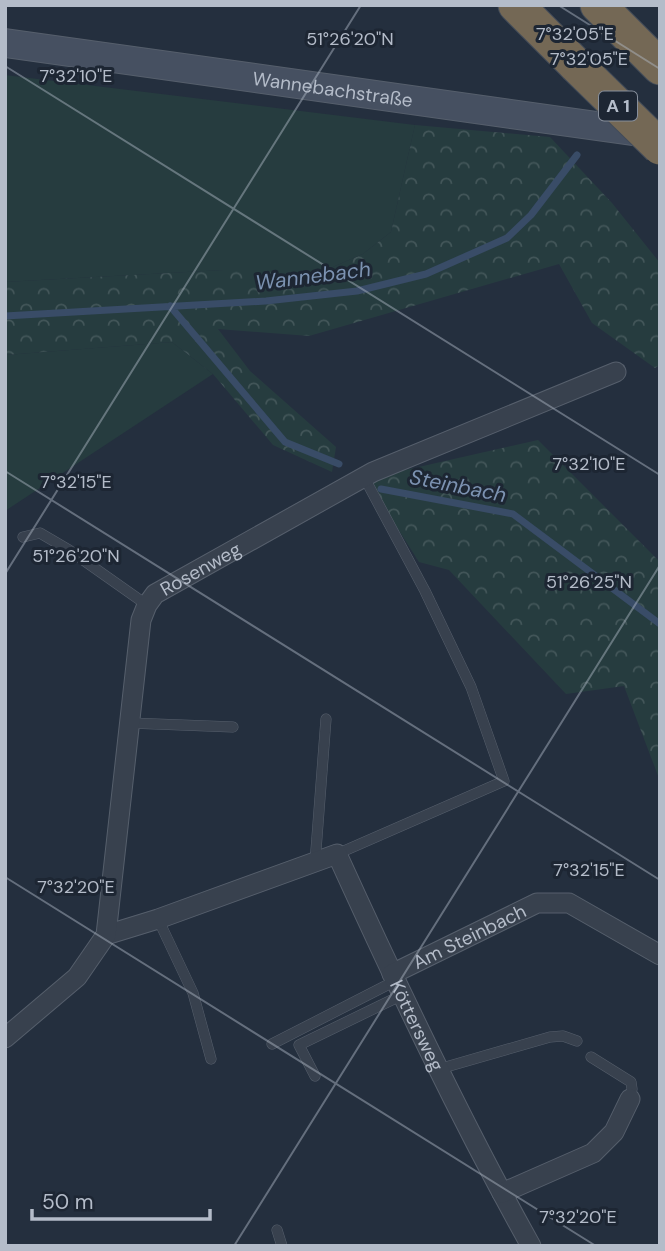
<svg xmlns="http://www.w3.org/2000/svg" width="665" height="1251" viewBox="0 0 665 1251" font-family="'DM Sans',sans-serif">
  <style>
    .grass { fill: #263c3f }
    .forest { fill: url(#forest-crowns) }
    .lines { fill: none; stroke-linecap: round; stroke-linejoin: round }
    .stream { stroke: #394c67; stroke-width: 7 }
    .service-casing { stroke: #565f6c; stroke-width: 11 }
    .minor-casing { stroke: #565f6c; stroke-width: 21 }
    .secondary-casing { stroke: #565f6c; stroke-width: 30 }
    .motorway-casing { stroke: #434c59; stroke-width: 37 }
    .service { stroke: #38414e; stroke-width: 10 }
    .minor { stroke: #38414e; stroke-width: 19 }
    .secondary { stroke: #465061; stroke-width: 28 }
    .motorway { stroke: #746855; stroke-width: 35 }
    .motorway-bridge-casing { stroke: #434c59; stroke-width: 37; stroke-linecap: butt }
    .motorway-bridge { stroke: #746855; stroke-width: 35 }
    .ticks { fill: none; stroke: #b4bcc9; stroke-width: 2; stroke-opacity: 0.45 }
    .labels { text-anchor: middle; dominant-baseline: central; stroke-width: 6; stroke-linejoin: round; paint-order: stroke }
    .shield { fill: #1d2633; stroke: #878f9c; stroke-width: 2 }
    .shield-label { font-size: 18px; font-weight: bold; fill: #b4bcc9 }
    .street-label { font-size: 19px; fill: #b4bcc9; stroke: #1d2633 }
    .water-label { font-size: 21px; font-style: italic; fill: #7c92b1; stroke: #1d2633 }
    .ticks-label { font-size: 18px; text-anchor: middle; fill: #b4bcc9; stroke: #1d2633; stroke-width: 6; stroke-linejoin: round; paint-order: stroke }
  </style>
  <defs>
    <pattern id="forest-crowns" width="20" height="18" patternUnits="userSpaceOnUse" patternTransform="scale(1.75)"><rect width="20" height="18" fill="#263c3f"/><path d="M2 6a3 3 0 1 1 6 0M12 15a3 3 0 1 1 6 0" fill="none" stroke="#435659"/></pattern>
  </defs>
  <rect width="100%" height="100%" fill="#242f3e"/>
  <path class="grass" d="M5 75 415 125 391 232 363 254 326 270H224L5 282Z
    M172 342 213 374 5 511V355Z"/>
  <path class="forest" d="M415 125 550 137 612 203 660 263V365L655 368 592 323 559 264 309 336 218 329 250 371 336 447 332 472 273 445 213 374 172 342 5 355V282L224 270H326L363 254 391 232Z
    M538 440 660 562V781L624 686 566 694 449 570 419 562 365 477 379 476Z"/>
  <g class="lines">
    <path class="stream" d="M170 306 285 442 339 464
      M5 316 266 301 357 291 426 274 507 238 531 215 577 155
      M381 489 513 514 660 624"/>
    <g class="service-casing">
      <path id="service" d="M23 537 40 533 69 550 147 605
        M130 723 233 727
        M337 854 504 781 471 687 425 591 364 477
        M315 863 326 719
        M158 919 193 993 211 1059
        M272 1044 395 981
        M591 1057 631 1082 632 1089 630 1099
        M439 1069 550 1037 563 1036 577 1041
        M315 1076 299 1045 402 995
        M277 1230 282 1246"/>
    </g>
    <g class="minor-casing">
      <g id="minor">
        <path id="s1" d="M106 935 158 919 337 854C397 986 460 1119 531 1246"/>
        <path id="s2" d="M392 974 537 903H569L660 955"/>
        <path id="s3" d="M5 1038 77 977 106 935 141 620 147 605 155 594 373 472 616 372"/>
        <path d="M502 1193 593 1153 614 1132 630 1099"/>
      </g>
    </g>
    <g class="secondary-casing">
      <g id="secondary">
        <path id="s4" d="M5 43 654 134"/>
      </g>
    </g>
    <g class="motorway-casing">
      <path id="motorway" d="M516 5 576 65
        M598 5 660 67"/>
    </g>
    <use href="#service" class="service"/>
    <use href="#minor" class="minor"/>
    <use href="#secondary" class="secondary"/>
    <use href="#motorway" class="motorway"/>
    <g class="motorway-bridge-casing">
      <path id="motorway-bridge" d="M576 65 660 147"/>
    </g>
    <use href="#motorway-bridge" class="motorway-bridge"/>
  </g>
  <path class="ticks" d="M558 5 660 69M5 66 660 475M5 471 660 880M5 574 361 5M5 877 596 1246M234 1246 660 565"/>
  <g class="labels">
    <rect class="shield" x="599" y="91.5" width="38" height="29" rx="5"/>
    <g class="shield-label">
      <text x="618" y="106">A 1</text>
    </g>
    <g class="street-label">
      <text stroke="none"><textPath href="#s4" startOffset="331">Wannebachstraße</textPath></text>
      <text stroke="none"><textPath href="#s3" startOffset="544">Rosenweg</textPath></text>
      <text stroke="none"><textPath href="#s2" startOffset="86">Am Steinbach</textPath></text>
      <text stroke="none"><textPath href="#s1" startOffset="434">Köttersweg</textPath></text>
    </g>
    <g class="water-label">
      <text transform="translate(313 276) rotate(-7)">Wannebach</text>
      <text transform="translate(458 486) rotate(11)">Steinbach</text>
    </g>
  </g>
  <g class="ticks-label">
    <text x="575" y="40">7°32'05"E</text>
    <text x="350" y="45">51°26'20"N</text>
    <text x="589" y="65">7°32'05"E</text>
    <text x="76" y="82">7°32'10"E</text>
    <text x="589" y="470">7°32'10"E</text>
    <text x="76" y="488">7°32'15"E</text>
    <text x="76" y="562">51°26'20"N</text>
    <text x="589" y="588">51°26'25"N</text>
    <text x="589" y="876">7°32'15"E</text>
    <text x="76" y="893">7°32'20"E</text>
    <text x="578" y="1223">7°32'20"E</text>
  </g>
  <rect width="665" height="1251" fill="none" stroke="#b4bcc9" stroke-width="14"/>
  <path d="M32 1209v10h178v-10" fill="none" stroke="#b4bcc9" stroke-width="3.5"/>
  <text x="42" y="1209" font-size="21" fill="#b4bcc9" stroke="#1d2633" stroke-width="5" paint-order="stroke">50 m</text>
</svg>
